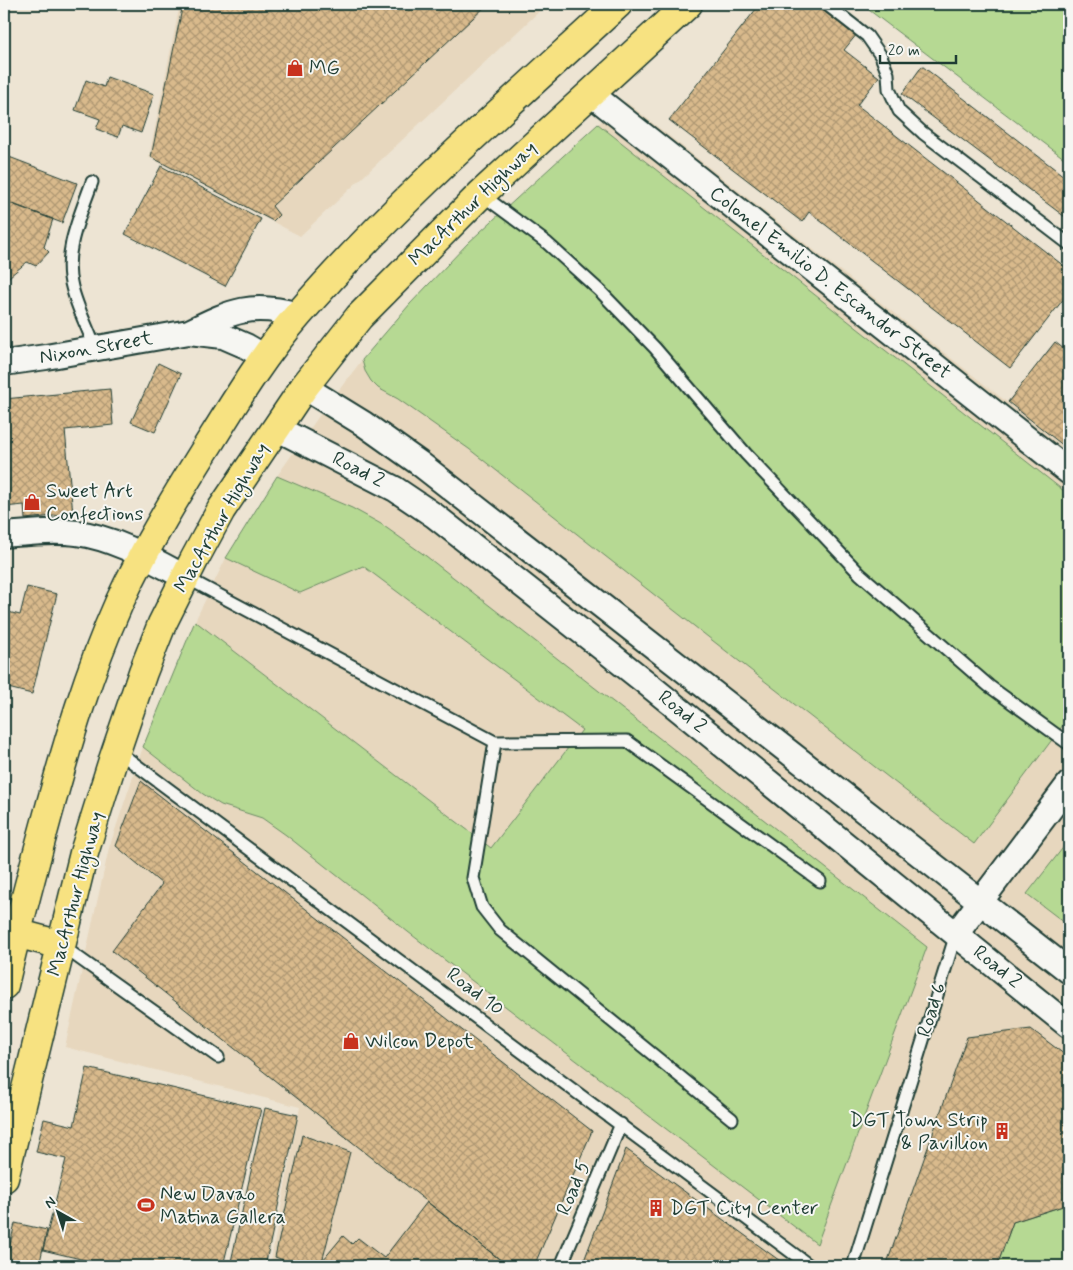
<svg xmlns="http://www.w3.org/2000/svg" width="1073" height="1270" viewBox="0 0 1073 1270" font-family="Mynerve,sans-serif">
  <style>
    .built { fill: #e7d7be }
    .green { fill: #b6d993; stroke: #6a8b64 }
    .building { fill: url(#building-cross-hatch); stroke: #1f3d34 }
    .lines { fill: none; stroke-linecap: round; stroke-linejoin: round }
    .service-casing { stroke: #1f3d34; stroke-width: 15 }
    .minor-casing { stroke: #1f3d34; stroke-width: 28 }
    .primary-casing { stroke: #1f3d34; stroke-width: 31 }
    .service { stroke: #f6f6f2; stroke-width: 11 }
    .minor { stroke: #f6f6f2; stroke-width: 24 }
    .primary { stroke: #f7e281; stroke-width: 28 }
    .labels { text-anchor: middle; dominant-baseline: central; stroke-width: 4; stroke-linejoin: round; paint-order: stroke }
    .poi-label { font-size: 20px; fill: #1f3d34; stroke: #f6f6f2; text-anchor: start }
    .street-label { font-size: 20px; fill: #1f3d34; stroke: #f6f6f2 }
  </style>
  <defs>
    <pattern id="building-cross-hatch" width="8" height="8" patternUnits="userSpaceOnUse" patternTransform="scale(1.25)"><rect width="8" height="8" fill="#d9ba8c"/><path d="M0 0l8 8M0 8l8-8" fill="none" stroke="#af9873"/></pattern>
  </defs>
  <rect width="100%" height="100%" fill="#ede4d3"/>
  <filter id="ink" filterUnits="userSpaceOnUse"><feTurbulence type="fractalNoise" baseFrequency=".02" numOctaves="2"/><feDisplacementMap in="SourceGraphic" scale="10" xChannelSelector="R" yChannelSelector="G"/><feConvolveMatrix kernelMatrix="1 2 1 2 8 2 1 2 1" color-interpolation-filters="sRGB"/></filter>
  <g filter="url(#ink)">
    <path class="built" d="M180 4H547L300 236 149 157Z
      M626 102 1069 451V1266H270L300 1107 65 1047 109 848 143 747 195 621 226 558 277 476 319 416 362 360 410 304 468 243 598 124Z"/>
    <path class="green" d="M861 4H1069V162Z
      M598 124 1069 495V717L974 844 708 637 469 449 398 399 378 388 371 381 365 371 362 360 410 304 468 243Z
      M277 476 352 508 381 524 426 556 927 947 817 1244 408 932 286 835 262 818 221 805 203 794 143 747 195 621 491 848 582 730 363 566 300 593 226 558Z
      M1069 840V926L1027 894Z
      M1069 1204V1266H997L1013 1222Z"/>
    <path class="building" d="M183 4H488L272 206 279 215 273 221 151 157Z
      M760 4H818L857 34 844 50 879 77 857 105 1069 270V292L1010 368 809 212 802 222 669 120Z
      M922 66 1069 180V220L902 94Z
      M107 77 154 94 141 133 122 126 118 137 96 129 100 119 75 110 86 80 104 87Z
      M4 155 77 183 62 223 4 201Z
      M161 166 261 219 225 286 125 234Z
      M5 201 53 219 44 247 49 252 36 266 27 262 4 281Z
      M1055 342 1069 353V450L1008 402Z
      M158 363 181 374 155 432 131 422Z
      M110 389 113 425 65 430 73 514 25 519 24 505 4 507V399Z
      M27 587 57 594 32 694 4 687V611L20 615Z
      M141 781 592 1131 534 1266H508L112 951 162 884 116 846Z
      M1031 1029 1069 1058V1204L1013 1222 997 1266H886L967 1037Z
      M87 1068 261 1109 223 1266H110L43 1250 66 1159 36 1152 40 1135 44 1119 74 1126Z
      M265 1108 298 1115 265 1266H230Z
      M302 1135 350 1152 321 1266H299L275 1257Z
      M626 1149 787 1266H582Z
      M427 1202 508 1266H330L323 1260 343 1236 352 1244 358 1238 384 1258Z
      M15 1223 47 1230 39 1266H5Z"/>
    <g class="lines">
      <g class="service-casing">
        <path id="service" d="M826 4 867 36 881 56 888 74 889 89 899 111 923 133 1069 244
          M92 182C81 214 62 252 72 287 77 308 88 328 95 348
          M481 194 547 243 600 291 655 348 746 454 860 574 989 686 1069 744
          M185 577 495 742 627 741 820 881
          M495 742 473 878 482 907 500 930 732 1119
          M116 750 810 1266
          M62 946 218 1057
          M561 1266 621 1124
          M853 1266 956 934"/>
      </g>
      <g class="minor-casing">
        <path id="minor" d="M590 93 1069 472
          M191 331C232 311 252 302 298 315
          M4 363 46 357 189 332 223 336 246 346 265 357
          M304 387 364 424 419 463 1069 971
          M276 428 395 489 435 516 644 681 1069 1026
          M4 535C28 533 53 530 77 533 115 538 152 560 185 577
          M956 934 1069 784"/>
      </g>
      <g class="primary-casing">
        <path id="primary" d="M16 933 61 945
          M4 985C17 929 32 873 47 818 67 745 88 672 119 603 146 545 179 491 213 437 239 395 265 353 298 315 395 203 508 105 618 4
          M4 1178 84 853 113 760 143 672 162 624 194 560 221 510 304 387 359 317 481 194 688 4"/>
      </g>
      <use href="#service" class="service"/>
      <use href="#minor" class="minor"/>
      <use href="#primary" class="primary"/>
    </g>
  </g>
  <defs>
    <g id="shop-bare" transform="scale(1.35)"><path d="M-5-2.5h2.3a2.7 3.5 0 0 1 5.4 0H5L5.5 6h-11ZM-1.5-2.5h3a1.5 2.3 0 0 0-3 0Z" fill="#c8321e" stroke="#f6f6f2" stroke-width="2.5" paint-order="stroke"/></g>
    <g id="building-bare" transform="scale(1.35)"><path d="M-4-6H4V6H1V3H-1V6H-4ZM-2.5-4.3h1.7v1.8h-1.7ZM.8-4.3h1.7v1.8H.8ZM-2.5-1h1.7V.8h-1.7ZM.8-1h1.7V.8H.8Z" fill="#c8321e" stroke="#f6f6f2" stroke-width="2.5" paint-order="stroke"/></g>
    <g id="stadium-bare" transform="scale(1.35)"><path d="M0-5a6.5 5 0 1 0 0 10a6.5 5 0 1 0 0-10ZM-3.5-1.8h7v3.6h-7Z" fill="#c8321e" stroke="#f6f6f2" stroke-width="2.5" paint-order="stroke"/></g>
  </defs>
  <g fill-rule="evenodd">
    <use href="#shop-bare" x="295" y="68"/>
    <use href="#shop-bare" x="32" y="502"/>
    <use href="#shop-bare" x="351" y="1041"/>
    <use href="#building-bare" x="1002" y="1131"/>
    <use href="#stadium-bare" x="146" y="1205"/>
    <use href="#building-bare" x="656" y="1208"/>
  </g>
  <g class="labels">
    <g class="poi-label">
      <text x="309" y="68">MG</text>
      <text x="46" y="491">Sweet Art<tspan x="46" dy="23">Confections</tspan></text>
      <text x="365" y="1041">Wilcon Depot</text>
      <text x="988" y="1120" text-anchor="end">DGT Town Strip<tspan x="988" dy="23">&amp; Pavillion</tspan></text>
      <text x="160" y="1194">New Davao<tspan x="160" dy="23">Matina Gallera</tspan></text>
      <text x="670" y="1208">DGT City Center</text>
    </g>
    <g class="street-label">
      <text transform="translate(473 204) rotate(-44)">MacArthur Highway</text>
      <text transform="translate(830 283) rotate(38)">Colonel Emilio D. Escandor Street</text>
      <text transform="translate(96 348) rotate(-10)">Nixon Street</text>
      <text transform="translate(358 470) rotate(27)">Road 2</text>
      <text transform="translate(222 518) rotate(-60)">MacArthur Highway</text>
      <text transform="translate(682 712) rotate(39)">Road 2</text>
      <text transform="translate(76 894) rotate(-75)">MacArthur Highway</text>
      <text transform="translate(997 967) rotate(39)">Road 2</text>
      <text transform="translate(475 992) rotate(37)">Road 10</text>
      <text transform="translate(932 1010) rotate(-73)">Road 6</text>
      <text transform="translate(574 1188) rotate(-67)">Road 5</text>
    </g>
  </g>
  <rect width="1073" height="1270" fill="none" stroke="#f6f6f2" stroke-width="20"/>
  <rect x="10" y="10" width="1053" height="1250" fill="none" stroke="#1f3d34" stroke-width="2" filter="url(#ink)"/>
  <g transform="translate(58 1212) rotate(321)" stroke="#f6f6f2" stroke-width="4" paint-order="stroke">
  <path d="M0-4L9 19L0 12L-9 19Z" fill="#1f3d34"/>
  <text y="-8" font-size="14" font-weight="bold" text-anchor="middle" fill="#1f3d34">N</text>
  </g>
  <path d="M880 55v8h76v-8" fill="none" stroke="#1f3d34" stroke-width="2.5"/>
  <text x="888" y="55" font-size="15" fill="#1f3d34" stroke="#f6f6f2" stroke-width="4" paint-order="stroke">20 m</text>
</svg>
